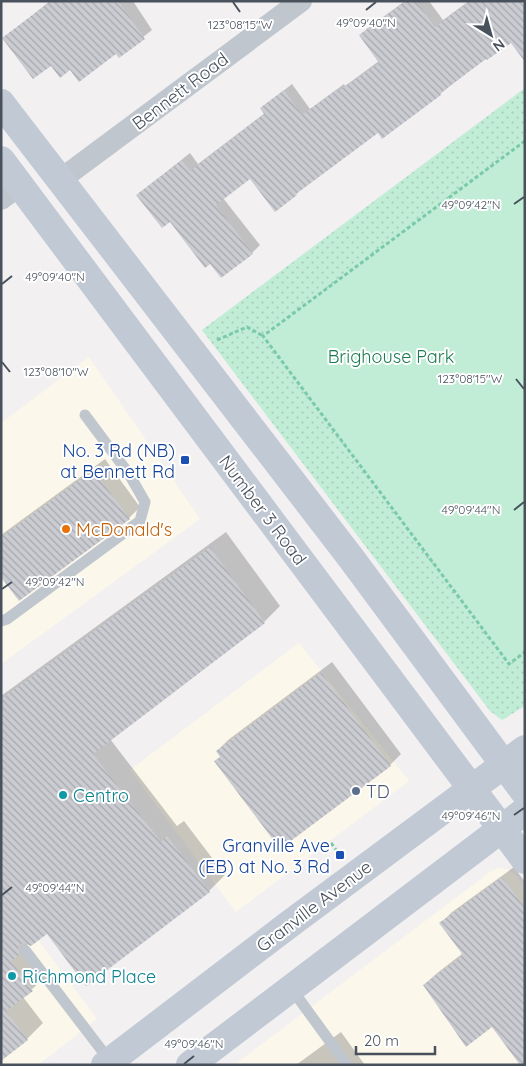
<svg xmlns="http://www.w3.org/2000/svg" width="526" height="1066" viewBox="0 0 526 1066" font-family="Quicksand,sans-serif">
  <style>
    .commercial { fill: #fbf8eb }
    .grass { fill: url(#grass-dots) }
    .pitch { fill: #c1edd6 }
    .shadow { fill: #0003 }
    .building { fill: url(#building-back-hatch) }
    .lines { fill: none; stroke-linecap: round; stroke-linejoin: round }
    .path { stroke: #7acaa9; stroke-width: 3; stroke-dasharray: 4 2.5; stroke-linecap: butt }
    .service { stroke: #bfc6ce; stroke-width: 11 }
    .minor { stroke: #bfc6ce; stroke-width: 22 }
    .secondary { stroke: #c1c9d5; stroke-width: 28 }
    .ticks { fill: none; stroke: #49515c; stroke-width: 2 }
    .transit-dot { fill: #1a4fb4; stroke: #fff; stroke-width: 2 }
    .food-dot { fill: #e8710a; stroke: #fff; stroke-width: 2 }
    .service-dot { fill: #5c6f8a; stroke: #fff; stroke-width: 2 }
    .culture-dot { fill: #0f9aa8; stroke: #fff; stroke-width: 2 }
    .labels { text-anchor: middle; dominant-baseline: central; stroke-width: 4; stroke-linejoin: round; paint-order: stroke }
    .street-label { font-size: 18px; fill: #49515c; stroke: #fff }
    .park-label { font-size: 18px; fill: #1c7b53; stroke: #fff }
    .transit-label { font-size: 18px; fill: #164399; stroke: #fff; text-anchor: end }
    .food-label { font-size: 18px; fill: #c56008; stroke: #fff; text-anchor: start }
    .service-label { font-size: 18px; fill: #4e5e75; stroke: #fff; text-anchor: start }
    .culture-label { font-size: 18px; fill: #0d838f; stroke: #fff; text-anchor: start }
    .ticks-label { font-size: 12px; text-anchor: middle; fill: #49515c; stroke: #fff; stroke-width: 4; stroke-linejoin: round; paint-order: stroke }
  </style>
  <defs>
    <pattern id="grass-dots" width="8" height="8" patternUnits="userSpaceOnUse" patternTransform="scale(1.25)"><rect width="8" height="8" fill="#c1edd6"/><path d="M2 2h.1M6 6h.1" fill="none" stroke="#a7cdba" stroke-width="1.8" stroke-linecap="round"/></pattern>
    <pattern id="building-back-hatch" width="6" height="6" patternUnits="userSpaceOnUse" patternTransform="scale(1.25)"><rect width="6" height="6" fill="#caccd2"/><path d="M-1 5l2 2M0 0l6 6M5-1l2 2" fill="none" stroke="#a6a8ae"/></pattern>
  </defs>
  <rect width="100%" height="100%" fill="#f2f0f0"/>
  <path class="commercial" d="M89 357 200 519 1 664V423Z
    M299 643 409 781 236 912 130 770Z
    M498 868 507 869 516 875 525 887V1065H234L490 872Z
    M1 890 97 1019 38 1065H1Z"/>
  <path class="grass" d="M525 88V706L502 720 490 711 202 330Z"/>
  <path class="pitch" d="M525 141V652L509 664 263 336Z"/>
  <path class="shadow" d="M50 1H133L152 30 119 56 117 53 70 68 51 64 4 38Z
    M405 1H429L443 20 469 1H525L511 42 487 57 440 94 378 132 304 187 296 194 250 178 223 198 260 245 252 253 146 188 190 153 198 164 265 113 261 108 292 84 310 109 344 84 345 86 379 61 360 36 368 28Z
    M105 459 140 507 129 518 1 574V535Z
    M226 532 280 606 264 622 110 739 177 826 184 821 225 875 209 891 47 932 29 943 27 945 49 974 23 997 43 1023 27 1039 1 1059V696Z
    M332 662 401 754 390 765 221 756 217 751 228 740Z
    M514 867 525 882V1065L493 1026 424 985 436 974 463 953 441 923 452 912Z
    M341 1032 365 1065H296Z"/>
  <path class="building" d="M51 1H118L145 39 119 58 116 54 79 82 70 70 60 78 51 66 33 79 2 38Z
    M406 1H416L435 27 470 1H525V62L511 43 487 60 486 59 440 93 441 95 382 139 378 133 296 194 297 195 275 212 250 179 216 205 253 254 221 278 210 264 205 268 170 222 162 228 136 195 182 160 190 171 264 114 260 108 284 90 302 115 335 91 337 92 379 63 359 35Z
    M93 470 130 519 19 601 1 577V537Z
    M210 547 265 623 93 754 161 842 167 836 210 892 86 986 47 934 31 946 25 943 20 944 18 950 19 955 11 961 33 991 6 1011 28 1040 1 1061V699Z
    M321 672 391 766 280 849 214 761 220 757 216 751Z
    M502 877 525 908V1065H520L492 1027 466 1047 423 985 463 955 439 923Z"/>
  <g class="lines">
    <path class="path" d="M525 141 263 336 509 664 525 652
      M217 340 247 327 263 336
      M331 843 339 854"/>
    <path class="service" d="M1 621 7 619 140 521 145 502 129 474 85 415
      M25 950 110 1061
      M291 988 347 1065"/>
    <path class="minor" d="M60 180 301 1
      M1 199 20 185"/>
    <path class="secondary" d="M1 103 351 558 525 793
      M1 160 525 860
      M105 1065 287 926 525 749
      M190 1065 525 811"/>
  </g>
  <path class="ticks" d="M233 2 240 12M366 10 376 2M514 204 524 197M2 284 12 276M2 362 10 372M516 379 524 389M514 510 524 502M2 589 12 582M514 815 524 808M2 895 12 887M184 1064 194 1056"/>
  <g class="transit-dot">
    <rect x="180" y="455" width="10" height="10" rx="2.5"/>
    <rect x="335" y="850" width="10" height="10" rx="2.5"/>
  </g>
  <circle class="food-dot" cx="66" cy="529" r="5"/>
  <circle class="service-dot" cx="356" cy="791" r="5"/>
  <g class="culture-dot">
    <circle cx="63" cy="795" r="5"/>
    <circle cx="12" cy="976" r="5"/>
  </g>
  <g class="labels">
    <g class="street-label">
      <text transform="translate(180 91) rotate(-37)">Bennett Road</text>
      <text transform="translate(263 510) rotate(53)">Number 3 Road</text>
      <text transform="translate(314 906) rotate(-37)">Granville Avenue</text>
    </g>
    <g class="park-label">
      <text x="391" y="356">Brighouse Park</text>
    </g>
    <g class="transit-label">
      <text x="175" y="450">No. 3 Rd (NB)<tspan x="175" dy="21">at Bennett Rd</tspan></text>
      <text x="330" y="845">Granville Ave<tspan x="330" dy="21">(EB) at No. 3 Rd</tspan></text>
    </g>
    <g class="food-label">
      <text x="76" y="529">McDonald's</text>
    </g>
    <g class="service-label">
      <text x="366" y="791">TD</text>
    </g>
    <g class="culture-label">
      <text x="73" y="795">Centro</text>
      <text x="22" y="976">Richmond Place</text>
    </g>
  </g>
  <g class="ticks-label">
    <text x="366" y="27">49°09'40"N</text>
    <text x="240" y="29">123°08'15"W</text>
    <text x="471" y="209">49°09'42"N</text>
    <text x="55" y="281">49°09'40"N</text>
    <text x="56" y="376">123°08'10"W</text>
    <text x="470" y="383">123°08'15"W</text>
    <text x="471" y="514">49°09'44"N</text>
    <text x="55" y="586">49°09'42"N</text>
    <text x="471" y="820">49°09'46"N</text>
    <text x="55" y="892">49°09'44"N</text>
    <text x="194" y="1048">49°09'46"N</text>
  </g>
  <rect width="526" height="1066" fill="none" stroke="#49515c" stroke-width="5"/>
  <g transform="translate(491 35) rotate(143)" stroke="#ffffff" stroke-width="4" paint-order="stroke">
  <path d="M0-4L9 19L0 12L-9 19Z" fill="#49515c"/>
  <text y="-8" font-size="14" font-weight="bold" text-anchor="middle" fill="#49515c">N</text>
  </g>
  <path d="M356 1046v8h79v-8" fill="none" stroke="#49515c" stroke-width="2.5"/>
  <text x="364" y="1046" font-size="15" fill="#49515c" stroke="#ffffff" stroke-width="4" paint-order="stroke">20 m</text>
</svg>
